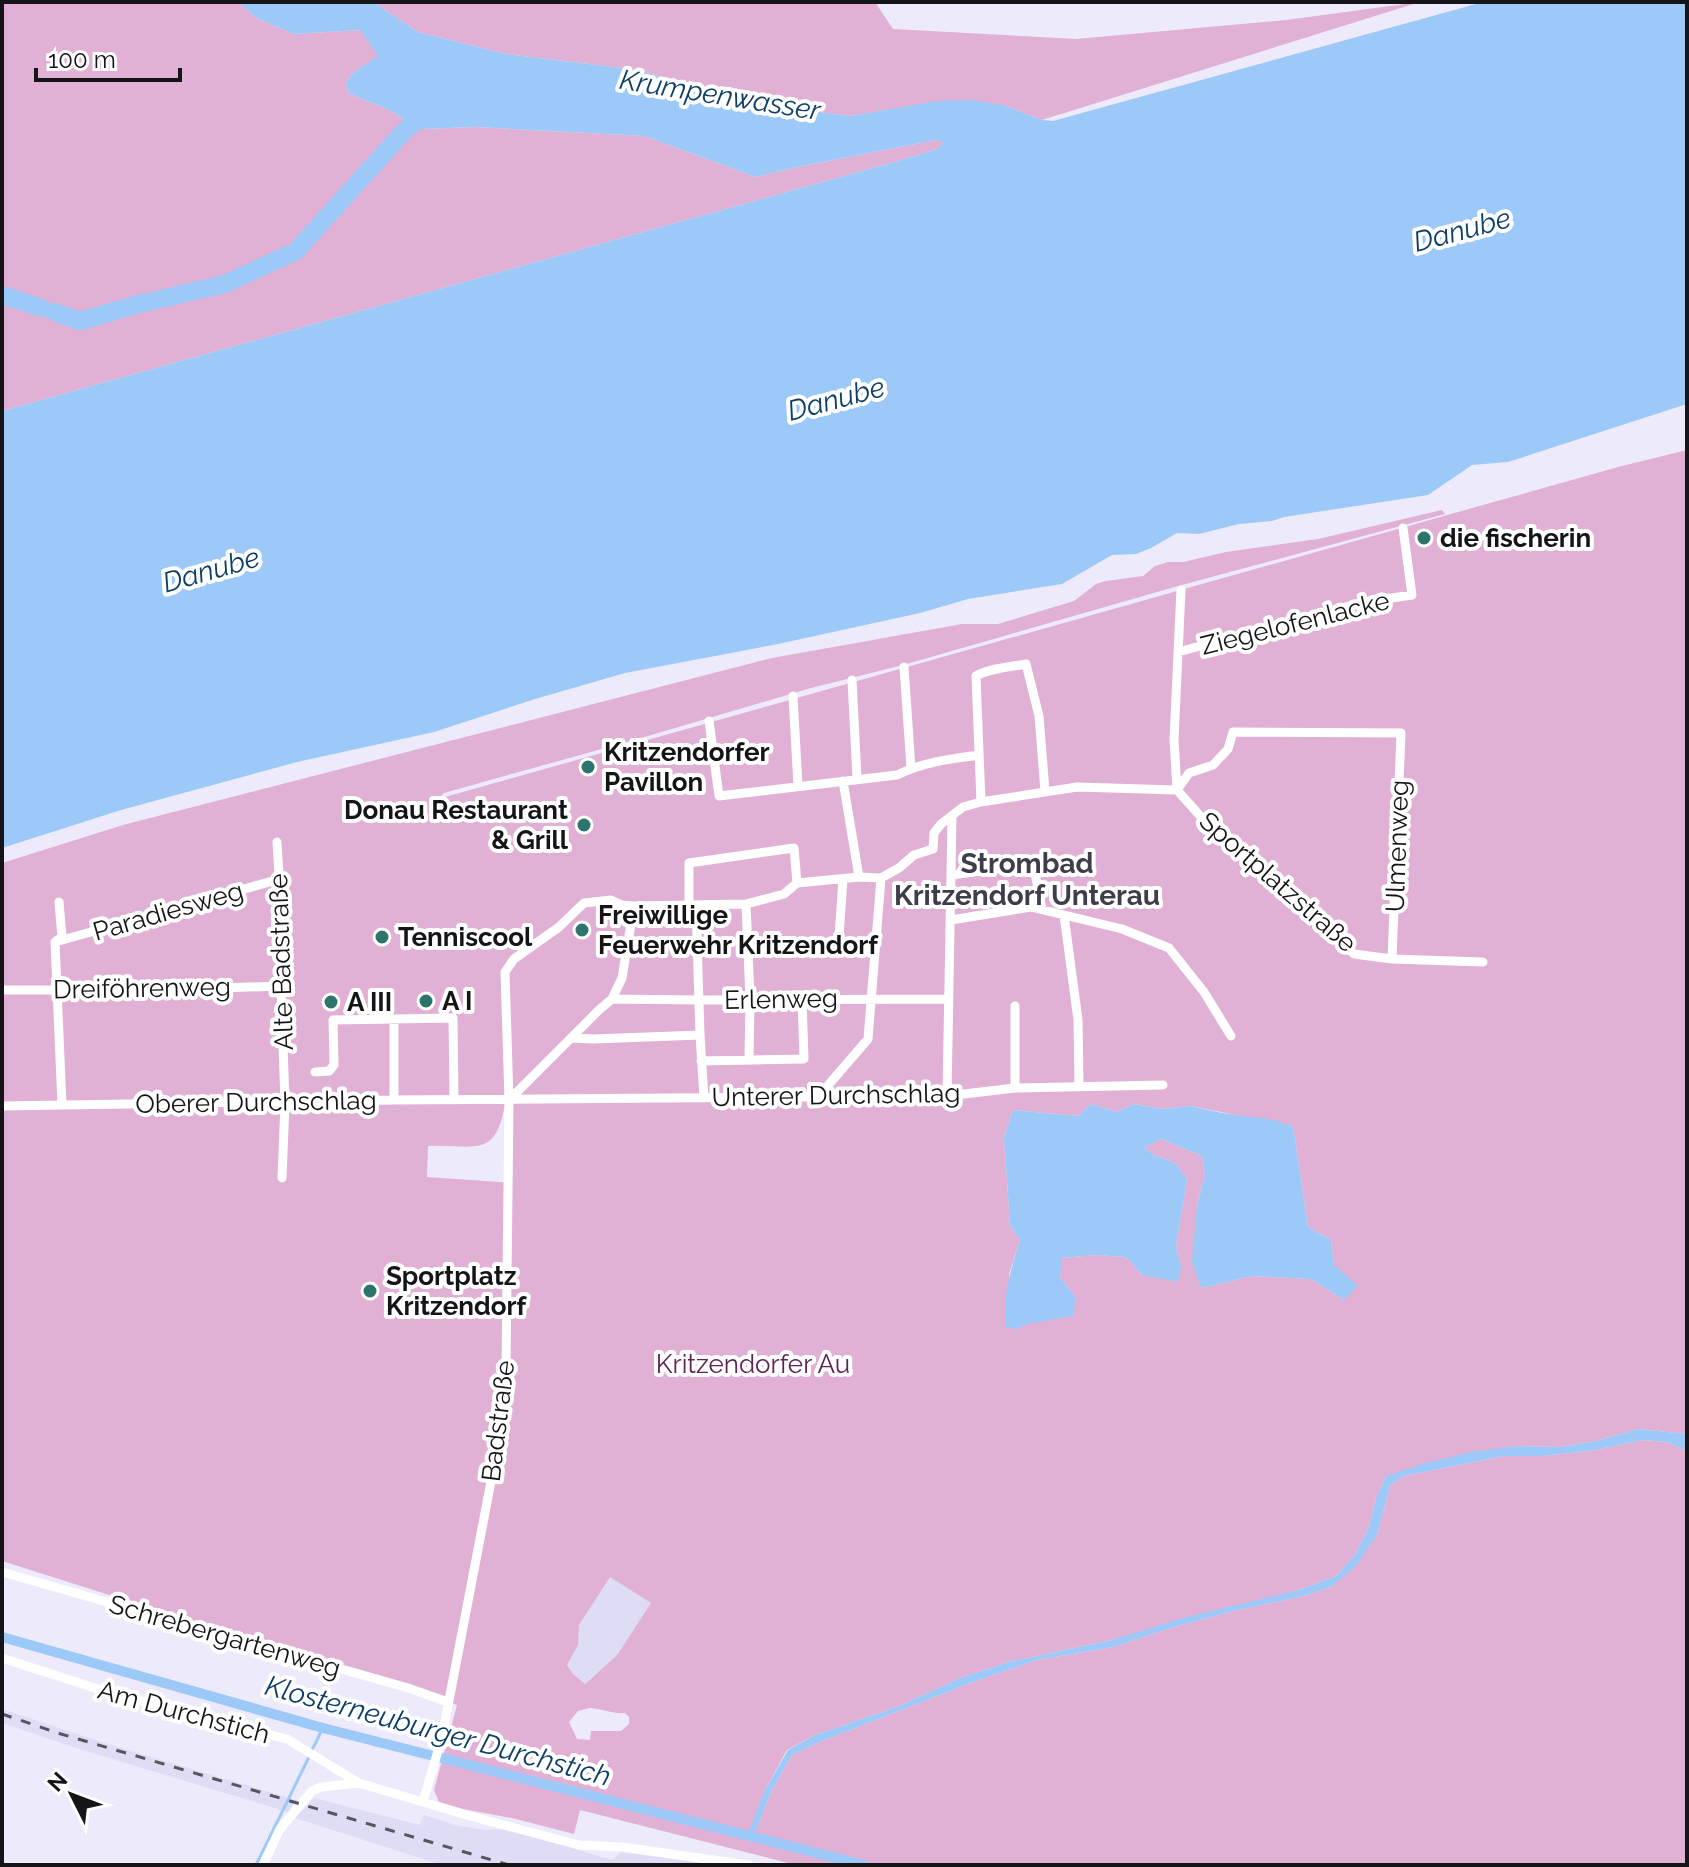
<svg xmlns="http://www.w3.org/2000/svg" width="1689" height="1867" viewBox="0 0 1689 1867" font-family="Raleway,sans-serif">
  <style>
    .built { fill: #dfdcf5 }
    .green { fill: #e0b1d5; fill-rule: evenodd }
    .water { fill: #9cc9f7 }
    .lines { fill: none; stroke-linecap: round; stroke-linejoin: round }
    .stream { stroke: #9cc9f7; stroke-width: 3 }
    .canal { stroke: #9cc9f7; stroke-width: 10 }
    .river { stroke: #9cc9f7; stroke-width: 18 }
    .street { stroke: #fff; stroke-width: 9 }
    .rail { stroke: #57565f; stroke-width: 3; stroke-dasharray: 10 10; stroke-linecap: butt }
    .poi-dot { fill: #2c746c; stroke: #fff; stroke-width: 3 }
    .labels { text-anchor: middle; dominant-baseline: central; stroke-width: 8; stroke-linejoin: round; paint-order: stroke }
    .poi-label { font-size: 26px; font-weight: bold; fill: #141419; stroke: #fff; text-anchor: start }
    .street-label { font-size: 26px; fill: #141419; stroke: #fff }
    .park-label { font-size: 26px; fill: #602356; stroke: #fff }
    .water-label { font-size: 28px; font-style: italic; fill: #0d3e68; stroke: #fff }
    .neighbourhood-label { font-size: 28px; font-weight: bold; fill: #3f3d4b; stroke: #fff }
  </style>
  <rect width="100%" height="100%" fill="#edeafc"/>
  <path class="built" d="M610 1576 651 1603 617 1655 584 1684 573 1674 567 1665 578 1645 579 1626Z
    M2 1709 101 1742 296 1800 288 1812 76 1748 2 1723Z
    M314 1798 420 1825 424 1815 455 1825 485 1830 507 1829 612 1860 621 1852 716 1865H442L295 1818Z"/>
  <path class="green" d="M2 2H238L258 19 294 34 360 30 379 56 354 72 346 82 348 93 387 109 422 129 475 127 644 136 756 177 797 167 936 140 945 143 937 149 905 159 2 411Z
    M373 2H875L893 29 1076 39 1286 20 1420 2 1042 120 1003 105 935 102 851 116 756 104 638 70 506 54 418 32Z
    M1687 450V1434L1639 1429 1596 1441 1559 1447 1518 1446 1386 1476 1376 1498 1369 1527 1355 1555 1336 1576 1299 1590 1112 1640 1009 1662 960 1678 897 1707 815 1735 787 1750 764 1792 756 1830 772 1790 792 1755 817 1743 973 1682 1037 1660 1113 1647 1174 1627 1237 1610 1300 1597 1331 1587 1377 1535 1390 1486 1404 1476 1504 1456H1542L1590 1451 1643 1440 1667 1442 1687 1451V1865H796L580 1810 574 1834 512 1818 463 1809 439 1802 434 1790 457 1705 2 1561V863L123 825 772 658 962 624H998L1074 601 1096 584 1106 581 1143 576 1155 566 1168 562H1183L1226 552 1318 539 1442 510 1445 514 1178 586 903 665 811 688 648 736 444 793 438 799 1618 467ZM948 1093 513 1103 512 1183 427 1177 428 1146C477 1144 497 1161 506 1097ZM1091 1104 1117 1112 1134 1104 1163 1109 1190 1106 1293 1126 1308 1227 1331 1240 1334 1265 1344 1300 1311 1279 1252 1276 1201 1288 1197 1207 1205 1174 1202 1156 1161 1139 1144 1148 1154 1155 1175 1163 1187 1179 1176 1247 1181 1267 1142 1275 1126 1257 1096 1255 1061 1258 1060 1277 1076 1298 1017 1329 1009 1274 1020 1240 1010 1225 1004 1137 1013 1110 1078 1116ZM610 1577 651 1603 617 1655 585 1684 573 1674 567 1665 578 1645 579 1625ZM590 1708C603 1709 613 1714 625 1713L629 1717V1724L621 1731H591L590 1740 577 1739 569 1722 578 1711Z"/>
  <path class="water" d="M238 2H373L418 32 506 54 638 70 756 104 851 116 936 101 972 100 1003 105 1042 120 1053 121 1483 2H1687V404L1508 462 1472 465 1428 495 1284 517 1272 521 1239 524 1199 534 1177 533 1151 548 1136 554 1112 555 1062 584 968 599 920 613 778 644 625 673 535 699 434 732 297 762 121 810 2 848V411L905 159 937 149 944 143 936 140 797 167 756 177 644 136 475 127 422 129 387 109 348 93 346 82 354 72 378 56 360 30 294 34 258 19Z
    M1091 1104 1117 1112 1134 1104 1163 1109 1190 1106 1222 1113 1269 1119 1293 1126 1308 1227 1331 1240 1334 1265 1358 1286 1344 1300 1311 1279 1252 1276 1201 1288 1192 1262 1197 1207 1205 1174 1202 1156 1161 1139 1144 1148 1154 1155 1175 1163 1187 1179 1176 1247 1181 1267 1178 1282 1142 1275 1126 1257 1096 1255 1062 1258 1060 1277 1076 1298 1073 1316 1028 1324 1017 1329 1006 1327C1002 1296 1011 1269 1020 1240L1010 1225 1004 1137 1013 1110 1078 1116Z
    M1639 1429 1687 1434V1451L1667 1442 1643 1440 1590 1451 1542 1456H1504L1404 1476 1390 1486 1377 1535 1356 1566 1331 1587 1300 1597 1237 1610 1174 1627 1113 1647 1037 1660 973 1682 817 1743 792 1755 772 1790 756 1830 752 1833 749 1831 764 1792 788 1750 815 1735 897 1707 960 1678 1009 1662 1112 1640 1187 1617 1299 1590 1336 1576 1355 1555 1369 1527 1376 1498 1386 1476 1426 1463 1471 1452 1518 1446 1559 1447 1596 1441Z"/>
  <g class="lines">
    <path class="stream" d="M312 1750 323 1728
      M256 1865 309 1757"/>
    <path class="canal" d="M2 1637 323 1728 864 1865"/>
    <path class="river" d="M2 295 42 308
      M54 312 80 321 139 304 225 284 296 251 406 129 433 110"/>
    <path class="street" d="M1178 652 1364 602 1412 595 1403 528
      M904 667 911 768
      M852 680 857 778
      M793 696 798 786
      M709 721 719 796 897 775C923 762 950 759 978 755
      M843 781 859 877
      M1177 790 1189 773 1213 765 1228 749 1233 732 1401 733 1392 959
      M1177 790 1210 827 1354 954 1392 959 1483 962
      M1177 790 1174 739 1181 590
      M981 802 976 676C990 668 1010 667 1026 664L1039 716 1045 791
      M277 842 281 906V986L285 1103 282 1178
      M952 875 1014 866 1035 873 1042 909
      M59 902 62 937 55 942 62 1105
      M746 904 750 999 749 1059
      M689 905V863L794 848 797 883
      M696 905 700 1035 704 1098
      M1064 915 1078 1020 1079 1085
      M951 920 1031 907 1122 929 1169 948 1204 992 1231 1036
      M839 937 843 879
      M55 942 280 879
      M2 990H160L281 986
      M612 999 699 1000 949 999
      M1015 1006V1088
      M394 1019V1100
      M571 1038 593 1039 700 1035
      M701 1061 804 1059 802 999
      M315 1072 329 1071 334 1065 333 1020 453 1018 454 1100
      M947 1096 952 816
      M818 1097 868 1039 881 878 899 868 914 855 933 849 934 833 941 824 963 807 981 802 1077 787 1177 790
      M509 1100 600 1009 612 999 622 978 634 906
      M2 1106 394 1100 947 1096 1015 1088 1163 1085
      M2 1572 408 1688 448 1702
      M2 1658 104 1691 287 1739 359 1783
      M423 1802 442 1737 503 1419 506 1369 509 1100 505 972 514 959 559 927 584 903 611 900 622 905 634 906 746 904 784 894 797 883 859 877 881 878
      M263 1865 280 1829 312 1791 321 1787 359 1783 470 1816 579 1845 622 1847 749 1865"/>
    <path class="rail" d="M2 1714 61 1734 509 1865"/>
  </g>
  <g class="poi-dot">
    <circle cx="1424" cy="538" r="8"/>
    <circle cx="588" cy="767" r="8"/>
    <circle cx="584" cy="825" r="8"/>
    <circle cx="582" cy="930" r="8"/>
    <circle cx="382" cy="937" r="8"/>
    <circle cx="426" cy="1001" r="8"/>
    <circle cx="331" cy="1002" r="8"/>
    <circle cx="370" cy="1291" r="8"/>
  </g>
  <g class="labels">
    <g class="poi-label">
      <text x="1440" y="538">die fischerin</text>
      <text x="604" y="752">Kritzendorfer<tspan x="604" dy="30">Pavillon</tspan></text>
      <text x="568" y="810" text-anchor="end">Donau Restaurant<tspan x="568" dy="30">&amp; Grill</tspan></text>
      <text x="598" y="915">Freiwillige<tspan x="598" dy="30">Feuerwehr Kritzendorf</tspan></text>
      <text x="398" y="937">Tenniscool</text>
      <text x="442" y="1001">A I</text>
      <text x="347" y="1002">A III</text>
      <text x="386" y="1276">Sportplatz<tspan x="386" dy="30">Kritzendorf</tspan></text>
    </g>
    <g class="street-label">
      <text transform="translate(1295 623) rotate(-14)">Ziegelofenlacke</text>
      <text transform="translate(1397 846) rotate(-88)">Ulmenweg</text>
      <text transform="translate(1278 882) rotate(41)">Sportplatzstraße</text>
      <text transform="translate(168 911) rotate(-16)">Paradiesweg</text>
      <text transform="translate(281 962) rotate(-92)">Alte Badstraße</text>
      <text transform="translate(142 988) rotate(-1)">Dreiföhrenweg</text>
      <text transform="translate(781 999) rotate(-1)">Erlenweg</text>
      <text transform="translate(836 1095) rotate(-1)">Unterer Durchschlag</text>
      <text transform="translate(256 1102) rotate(-1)">Oberer Durchschlag</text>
      <text transform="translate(498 1421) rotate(-83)">Badstraße</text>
      <text transform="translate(225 1636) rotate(16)">Schrebergartenweg</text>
      <text transform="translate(184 1712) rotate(15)">Am Durchstich</text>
    </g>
    <g class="park-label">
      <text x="753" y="1364">Kritzendorfer Au</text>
    </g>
    <g class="water-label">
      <text transform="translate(720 95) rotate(9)">Krumpenwasser</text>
      <text transform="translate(1462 230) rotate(-15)">Danube</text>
      <text transform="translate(836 399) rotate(-15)">Danube</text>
      <text transform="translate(211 570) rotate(-16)">Danube</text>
      <text transform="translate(438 1731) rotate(15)">Klosterneuburger Durchstich</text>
    </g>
    <g class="neighbourhood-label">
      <text x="1027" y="863">Strombad<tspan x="1027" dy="32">Kritzendorf Unterau</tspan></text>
    </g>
  </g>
  <rect width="1689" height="1867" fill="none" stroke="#141419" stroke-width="8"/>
  <g transform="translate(72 1795) rotate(312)" stroke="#ffffff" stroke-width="6" paint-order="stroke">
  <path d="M0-6L14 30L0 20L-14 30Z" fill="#141419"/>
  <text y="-12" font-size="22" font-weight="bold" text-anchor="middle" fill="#141419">N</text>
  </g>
  <path d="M36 68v12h144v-12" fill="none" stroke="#141419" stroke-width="4"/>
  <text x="48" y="68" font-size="24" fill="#141419" stroke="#ffffff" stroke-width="6" paint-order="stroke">100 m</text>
</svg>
